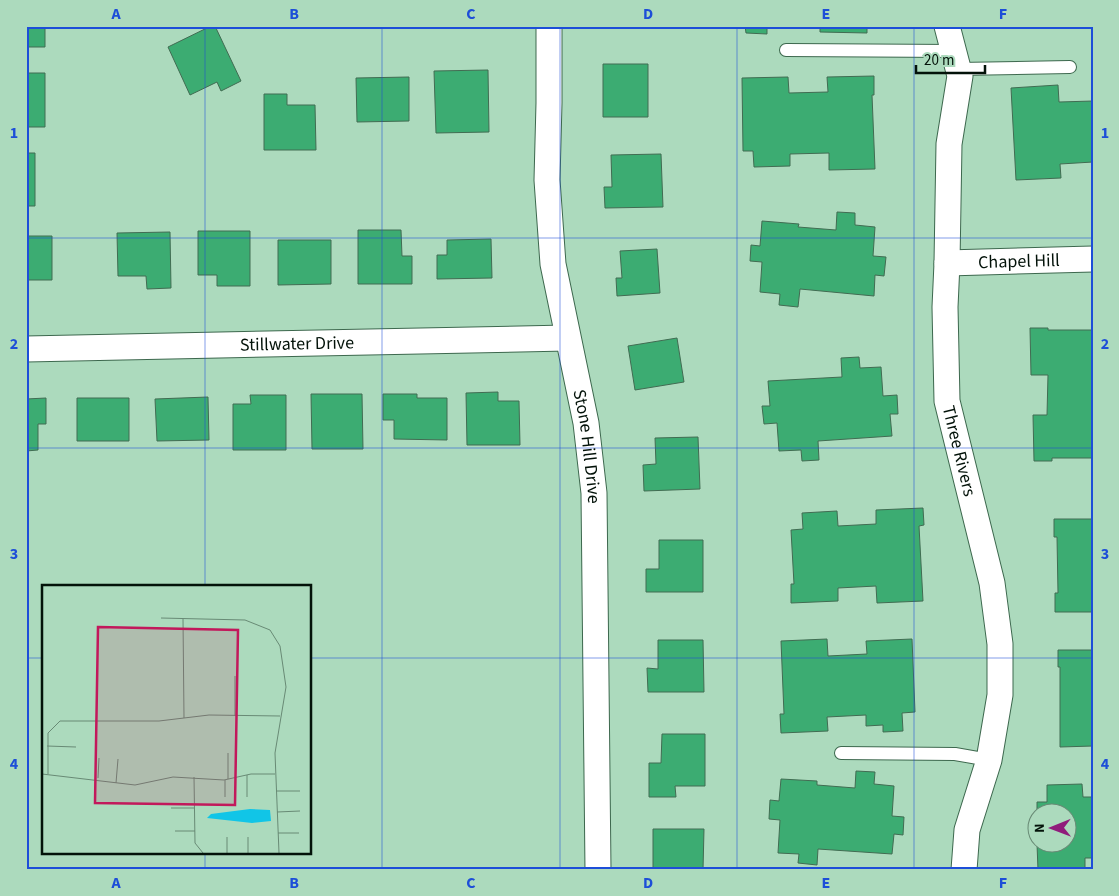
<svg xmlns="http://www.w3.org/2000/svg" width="1119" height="896" viewBox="0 0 1119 896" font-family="'Source Sans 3',sans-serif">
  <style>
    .building { fill: #3cac72; stroke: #416c52 }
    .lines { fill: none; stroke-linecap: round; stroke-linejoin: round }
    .service-casing { stroke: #3d684e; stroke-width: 14 }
    .minor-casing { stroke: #3d684e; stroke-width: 27 }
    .service { stroke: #fff; stroke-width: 12 }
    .minor { stroke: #fff; stroke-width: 25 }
    .grid { fill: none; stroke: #1d4ed8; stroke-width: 1; stroke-opacity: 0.55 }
    .labels { text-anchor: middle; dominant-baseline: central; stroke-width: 5; stroke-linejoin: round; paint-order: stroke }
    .street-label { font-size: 18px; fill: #031209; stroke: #acdabd }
    .inset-road { fill: none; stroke: #688a75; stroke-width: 1 }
    .view { fill: #c2185b; fill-opacity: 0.15; stroke: #c2185b; stroke-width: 2.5 }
    .inset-edge { fill: none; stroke: #031209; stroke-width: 2.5 }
    .neatline { fill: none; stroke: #1d4ed8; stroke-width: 2 }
    .grid-label { font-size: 16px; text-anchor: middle; font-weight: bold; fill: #1d4ed8 }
  </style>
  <rect width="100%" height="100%" fill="#acdabd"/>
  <path class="building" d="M26 26H45V47H26Z
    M211 26H215L241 81 221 91 217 82 190 95 168 47Z
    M745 26H781H767V34L746 33Z
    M820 26H867V33L820 32Z
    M603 64H648V117H603Z
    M488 70 489 132 436 133 434 71Z
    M26 73H45V127H26Z
    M874 76V95H872L875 169 829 170V153L790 154V166L754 167 753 151H743L742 78 788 77 789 93 828 92 827 77Z
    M409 77V121L357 122 356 78Z
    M1058 85 1059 102 1093 101V162L1060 164 1061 178 1016 180 1011 88Z
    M264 94H287V105H315L316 150H264Z
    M26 153H35V206H26Z
    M661 154 663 207 605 208 604 187H612L611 155Z
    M837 212 855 213V225L875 227 873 256 886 257 884 276 875 275 874 296 800 289 798 307 779 305 780 294 760 292 762 262 750 261 751 245 760 246 762 221 799 224 798 227 836 230Z
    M358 230H401L402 256H412V284H358Z
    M198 231H250V286H217V275H198Z
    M170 232 171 288 147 289 146 276H118L117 233Z
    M26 236H52V280H26Z
    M491 239 492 278 437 279V255H447V240Z
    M278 240H331V284L278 285Z
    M657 249 660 293 617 296 616 278H622L620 251Z
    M1030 328H1048V330H1093V458H1052V461H1034L1033 415H1047L1048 375H1031Z
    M677 338 684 382 635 390 628 346Z
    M859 357 860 368 881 367 883 396 897 395 898 414H890L892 436 818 441 819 460 802 461 801 450 779 451 777 423 764 424 762 406H770L768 381 842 377 841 358Z
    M498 392V401H519L520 445H467L466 393Z
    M311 394H362L363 449H312Z
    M383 394H417V398H447V440L394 439V420H383Z
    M250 395H286V450H233V404H251Z
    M208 397 209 440 157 441 155 399Z
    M46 398V424H38V450L26 451V399Z
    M77 398H129V441H77Z
    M698 437 700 489 644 491 643 465 656 464 655 438Z
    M923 508 924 525 919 526 923 601 877 603 876 586 838 588V601L791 603V584H794L791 530 803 529 802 513 837 511 838 526 876 524V510Z
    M1054 519H1093V612H1055V593H1058L1057 537H1054Z
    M659 540H703V592H646V569H659Z
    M827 639 828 656 867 654 866 641 912 639 915 712 902 713 903 731 883 732V725L866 726V715L827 717 828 731 781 733 780 714H784L781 641Z
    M658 640H703L704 692H648L647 668 658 669Z
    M1058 650H1093V746L1060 747V667H1058Z
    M662 734H705V786H675L676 797H649V763H661Z
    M856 771 875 772 874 784 894 786 892 816 904 817 903 835 894 834 892 854 818 849 817 865 798 863 799 854 778 853 780 820 769 819 770 800 779 801 781 779 817 781V785L855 788Z
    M1082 784 1083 797H1093V858H1085V870H1038L1037 844H1066V814H1037V802H1047V785Z
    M653 829H704L703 870H653Z"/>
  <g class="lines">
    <g class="service-casing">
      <path id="service" d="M786 50 954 51
        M958 69 1070 67
        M841 753 955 754 989 760"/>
    </g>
    <g class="minor-casing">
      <g id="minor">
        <path id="s1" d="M549 26V103L547 180 553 264 586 423 594 493 598 870"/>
        <path id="s2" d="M947 26 960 76 949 144 947 263 945 307 947 401 992 583 1000 644V695L989 760 967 830 964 870"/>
        <path id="s3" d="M947 263 1093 259"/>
        <path id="s4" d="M26 349 567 338"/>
      </g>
    </g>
    <use href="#service" class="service"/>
    <use href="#minor" class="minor"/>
  </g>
  <path class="grid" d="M205 26V586M382 26V870M560 26V870M737 26V870M914 26V870M26 238H1093M26 448H1093M26 658H44M310 658H1093M205 852V870"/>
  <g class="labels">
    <g class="street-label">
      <text stroke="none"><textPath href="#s3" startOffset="72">Chapel Hill</textPath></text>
      <text stroke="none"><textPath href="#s4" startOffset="271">Stillwater Drive</textPath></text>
      <text stroke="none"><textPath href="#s1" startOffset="424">Stone Hill Drive</textPath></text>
      <text stroke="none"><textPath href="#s2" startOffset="429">Three Rivers</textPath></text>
    </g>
  </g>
  <g transform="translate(42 585)">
    <rect width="269" height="269" fill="#acdabd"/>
    <path d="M208 224 228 225 229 236 210 238 165 233 169 229Z" fill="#11c5e7"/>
    <path class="inset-road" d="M119 33 203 35 228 45 238 61 244 102 233 168 237 268M141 34 142 133M193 91V131M5 161 34 162M0 189 93 200 131 192 182 195 209 189H233M6 189V148L18 136H117L167 130 238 131M205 190V212M152 192 153 258 161 268M56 193 57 173M186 194V168M183 195V212M74 198 76 174M234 206H258M129 223H153M235 227 258 226M133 246H153M236 248H257M185 252V268M206 268V252"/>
    <path class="view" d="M56 42 196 45 193 220 53 218Z"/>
    <rect width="269" height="269" class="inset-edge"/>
  </g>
  <rect width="1119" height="896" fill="none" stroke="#acdabd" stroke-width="55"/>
  <g transform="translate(1052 828) rotate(269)"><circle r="24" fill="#acdabd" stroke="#688a75"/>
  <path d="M0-4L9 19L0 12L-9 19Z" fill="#901c7b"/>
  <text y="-8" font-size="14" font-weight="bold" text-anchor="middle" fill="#031209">N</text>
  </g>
  <path d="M916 65v8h69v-8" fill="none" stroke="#031209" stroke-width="2.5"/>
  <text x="924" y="65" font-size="15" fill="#031209" stroke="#acdabd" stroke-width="4" paint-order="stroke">20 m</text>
  <rect x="28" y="28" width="1064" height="840" class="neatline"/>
  <g class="grid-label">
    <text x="116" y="19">A</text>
    <text x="294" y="19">B</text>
    <text x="471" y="19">C</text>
    <text x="648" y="19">D</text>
    <text x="826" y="19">E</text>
    <text x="1003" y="19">F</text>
    <text x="14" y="138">1</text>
    <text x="1105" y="138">1</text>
    <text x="14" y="349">2</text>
    <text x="1105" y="349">2</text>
    <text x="14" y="559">3</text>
    <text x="1105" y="559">3</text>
    <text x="14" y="769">4</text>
    <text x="1105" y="769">4</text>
    <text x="116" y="888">A</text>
    <text x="294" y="888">B</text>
    <text x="471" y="888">C</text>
    <text x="648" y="888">D</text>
    <text x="826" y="888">E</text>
    <text x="1003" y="888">F</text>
  </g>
</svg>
